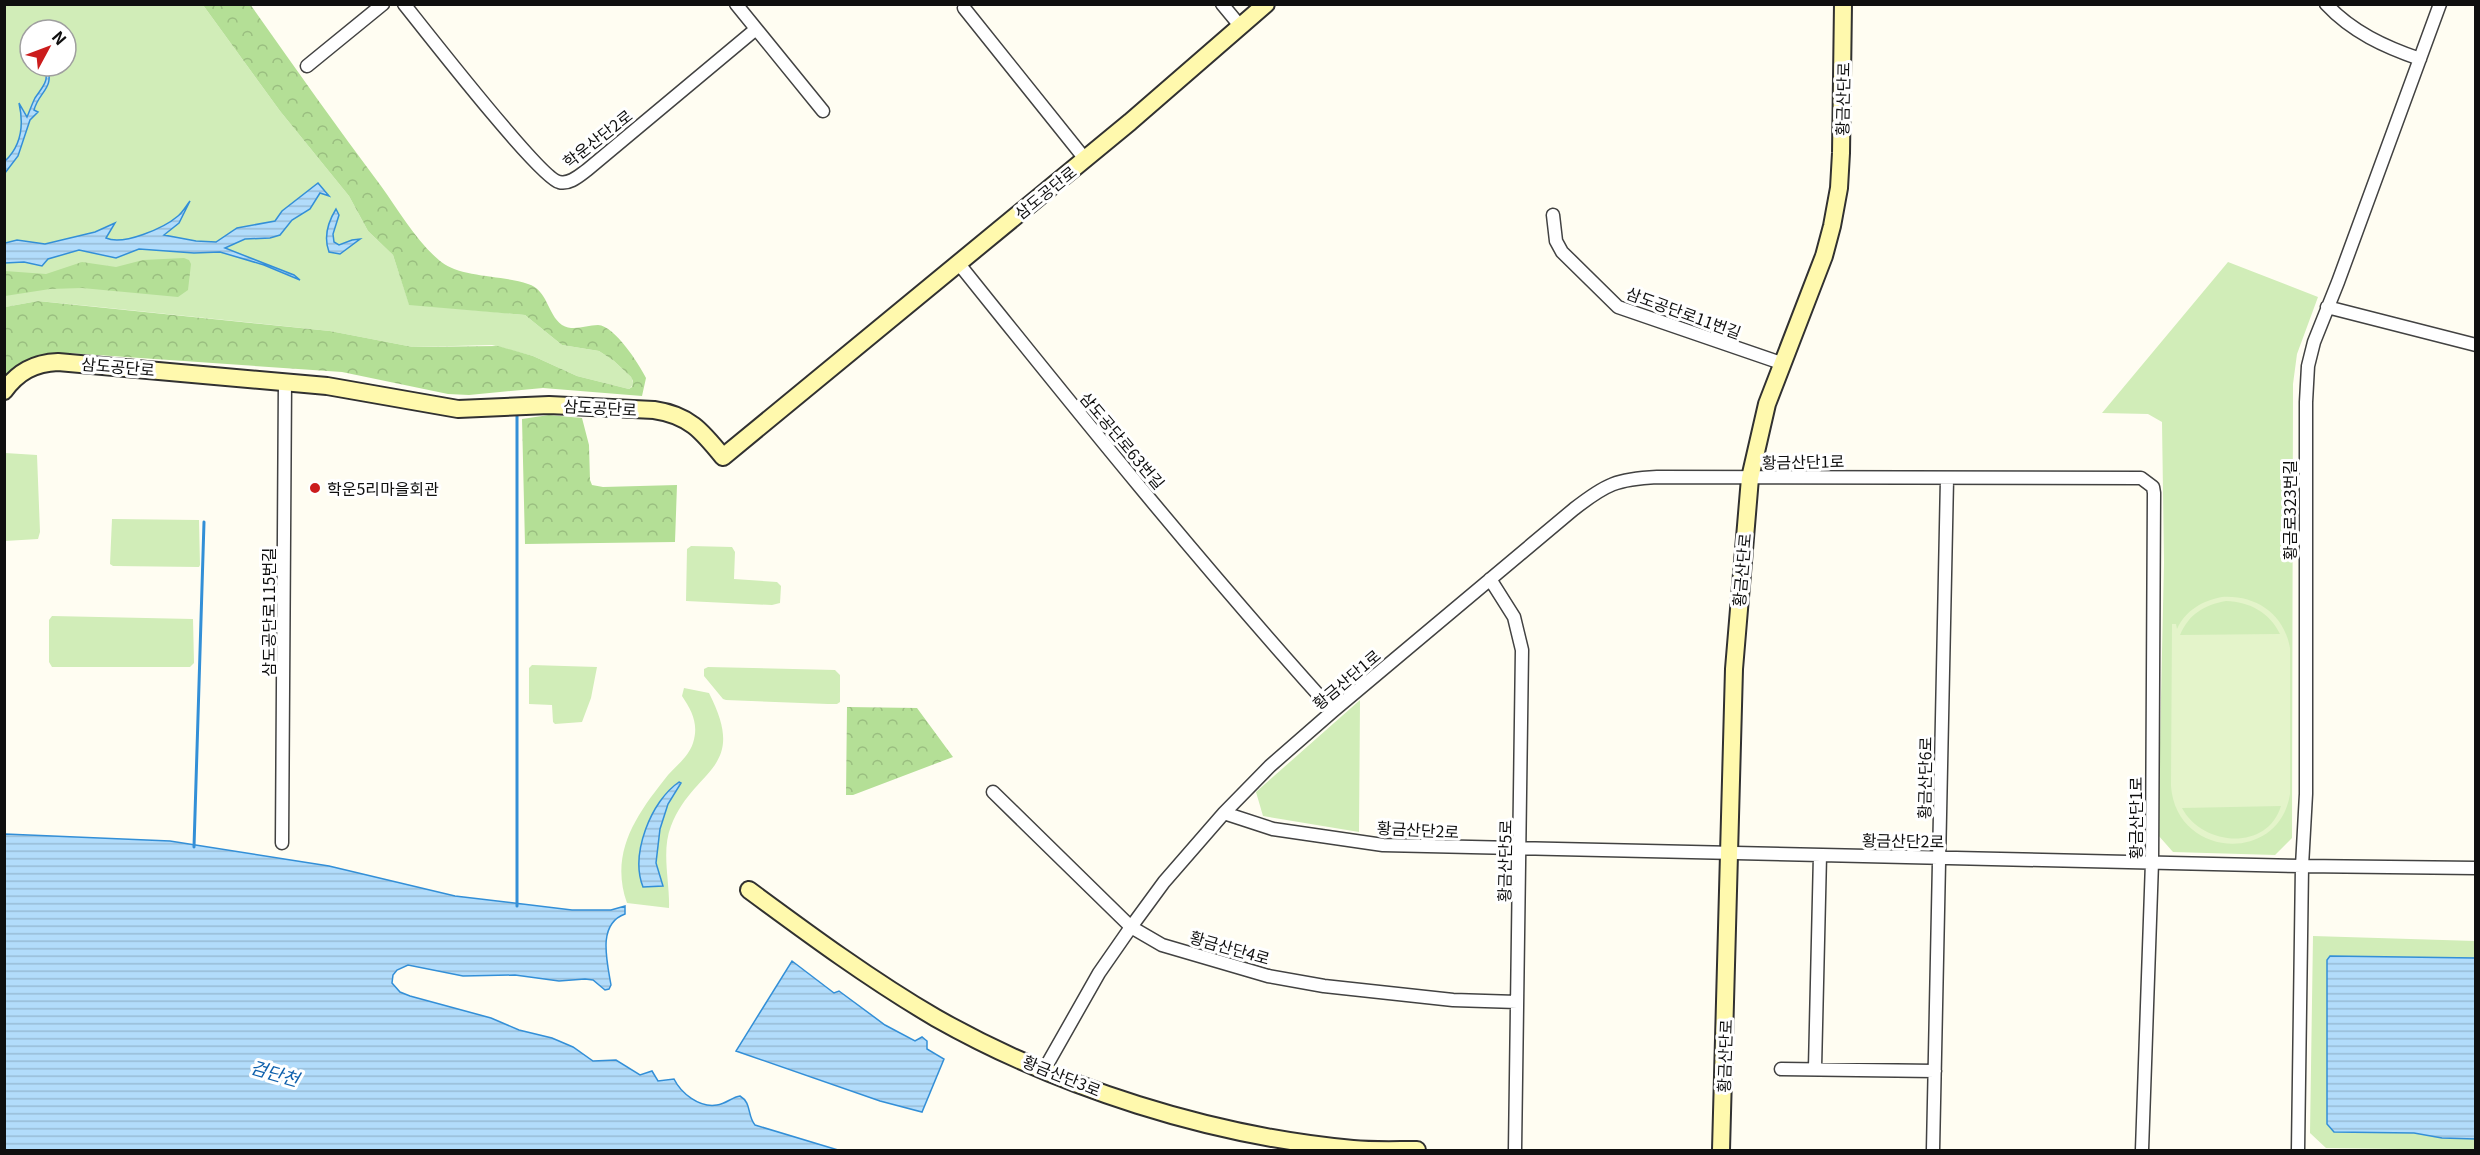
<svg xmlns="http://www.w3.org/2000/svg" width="2480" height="1155" viewBox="0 0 2480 1155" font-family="Georgia,'Noto Sans KR',serif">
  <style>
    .green { fill: #d1edb8; fill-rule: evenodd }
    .forest { fill: url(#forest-crowns) }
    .pitch { fill: #e4f4ca; fill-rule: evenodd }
    .water { fill: url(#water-rules); stroke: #338fd7; stroke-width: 1.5 }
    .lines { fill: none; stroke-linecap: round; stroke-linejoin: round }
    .stream { stroke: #338fd7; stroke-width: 3 }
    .street-casing { stroke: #424242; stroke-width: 15 }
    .secondary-casing { stroke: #313131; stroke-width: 20 }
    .street { stroke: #fff; stroke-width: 12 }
    .secondary { stroke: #fff9ad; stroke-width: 16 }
    .poi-dot { fill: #cb1c1c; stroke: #fff; stroke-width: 2 }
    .labels { text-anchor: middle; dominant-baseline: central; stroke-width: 6; stroke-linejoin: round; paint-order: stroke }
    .street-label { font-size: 16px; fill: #0f0f0f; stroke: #fff }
    .poi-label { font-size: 16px; fill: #0f0f0f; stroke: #fff; text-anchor: start }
    .water-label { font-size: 18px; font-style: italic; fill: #0e60ac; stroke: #fff }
  </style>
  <defs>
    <pattern id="forest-crowns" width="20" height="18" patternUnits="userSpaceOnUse" patternTransform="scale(1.5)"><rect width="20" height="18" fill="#b4df96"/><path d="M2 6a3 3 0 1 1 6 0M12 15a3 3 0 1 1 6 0" fill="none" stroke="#9abe80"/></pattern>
    <pattern id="water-rules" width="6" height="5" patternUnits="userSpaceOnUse" patternTransform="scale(1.5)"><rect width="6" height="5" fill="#b2dcfb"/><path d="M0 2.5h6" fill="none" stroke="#98bcd6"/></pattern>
  </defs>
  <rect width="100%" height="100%" fill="#fffdf2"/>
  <path class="green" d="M5 5H203L280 111 349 196 368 231 393 255 409 304 525 315 562 345 599 351 614 361 631 377C634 381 633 387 629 389L577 376 533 356 492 345 413 347 330 331 99 307 38 301 5 307ZM30 30H66V66H30Z
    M2228 262 2318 297 2297 354 2293 384 2292 838 2275 855 2173 852 2158 835 2164 562 2162 422 2148 414 2102 413Z
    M5 453 37 455 40 532 38 539 5 541Z
    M112 519 199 520 200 565 199 567 113 566 110 564Z
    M691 546 732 547 735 552 734 579 777 582 781 586 780 603 772 605 686 601 687 549Z
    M52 616 193 619 194 663 190 667H52L49 662V620Z
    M532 665 597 667 591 698 582 722 555 724 553 722 552 705 529 704V668Z
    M708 667 835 670 840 675V702L837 704H828L726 700 723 699 704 676V669Z
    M684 688 709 693C749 771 694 767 671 826 661 851 670 882 669 908L627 903C609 852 637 814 668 775 677 765 689 756 693 743 699 724 692 711 682 696Z
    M1360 700 1359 832 1263 816 1256 792Z
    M2313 936 2475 941V958L2330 956 2327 960V1124L2334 1132 2414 1133 2442 1138 2475 1139V1150L2326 1148 2310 1133Z"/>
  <path class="forest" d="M250 4C293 65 336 126 381 186 399 211 417 242 440 261 460 278 503 275 528 284 548 290 547 314 562 325 574 332 586 325 598 325 615 326 639 364 646 378L642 396 543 388 469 395 448 394 342 372 68 353C42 354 23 358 5 376V307L38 301 330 331 413 347 498 346 533 356 577 376 629 389 632 387 633 381 631 377 614 361 599 351 562 345 525 315 409 305 393 255 368 231 349 196 280 111 203 5Z
    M184 258 189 260 191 264 188 290 178 297 82 288 50 289 5 296V271L46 274 82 262 116 267 143 260Z
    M549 415 582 418 589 445 590 480 592 485 603 487 677 485 675 542 525 544 522 419Z
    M847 707 917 708 953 757 853 795H846Z"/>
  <path class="pitch" d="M2222 597C2256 595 2284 614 2290 648V794C2279 865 2176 858 2171 786L2172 624H2176L2177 629C2186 610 2202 601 2222 597ZM2226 601C2250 602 2269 612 2280 634L2180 635C2189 614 2204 605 2226 601ZM2281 806C2267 852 2202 846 2182 808Z"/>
  <path class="water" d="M44 66H47C55 89 39 91 34 110L38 112 30 120 18 156 5 173V161C22 145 24 125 19 103L27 117C30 110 32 104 35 98 43 86 50 81 44 66Z
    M318 183 329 196 320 193 310 209 292 220 280 235 270 238 245 239 225 248 294 275 300 280 264 265 220 252 194 253 139 249 116 258 79 250 48 259 42 266 24 262 5 263V243L17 240 45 244 95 232 115 223 106 238C123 246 164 228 178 216 183 212 186 206 190 201L179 223 164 235 196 241 216 242 237 228 275 221 282 211Z
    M336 209 339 215 333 234 334 242 339 245 352 240 360 239 340 254 329 252C323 236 328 222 336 209Z
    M679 782 681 783 668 804 660 829 656 863 663 886 643 887C630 854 651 801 679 782Z
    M5 834 170 841 329 866 455 896 572 910H611L625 906V914C597 924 607 961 611 985L609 989 605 990 593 980 585 979 559 981 515 975 463 976 408 965 397 970 393 975 392 983 400 992 410 996 491 1018 519 1030 552 1038 573 1047 593 1061 616 1060 640 1075 652 1071 658 1081 674 1079C681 1093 699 1108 717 1105 726 1104 732 1097 740 1096 752 1103 747 1116 755 1125L838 1150H5Z
    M2330 956 2475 958V1139L2442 1138 2414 1133 2334 1132 2327 1124V960Z
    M792 961 834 993 839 991 885 1025 915 1041 922 1037 927 1041V1049L944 1059 922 1112 880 1101 736 1051Z"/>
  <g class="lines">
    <path class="stream" d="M517 416V906
      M194 847 204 522"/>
    <g class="street-casing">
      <path id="street" d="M404 4C424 29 540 178 559 182 569 185 579 176 587 170L756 29
        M736 4 823 111
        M1222 4 1241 27
        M2326 4C2352 32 2385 47 2420 59
        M2440 4 2338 282 2314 342 2308 366 2306 402V794L2302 866 2476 868
        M964 8 1085 159
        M307 66 383 4
        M1553 215 1556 241 1562 252 1618 307 1781 363
        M959 264C1080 415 1202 566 1333 711
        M2327 307 2476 345
        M1490 579 1514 617 1522 650 1515 1150
        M993 792 1131 927 1162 945 1268 976 1324 986 1453 1000 1517 1002
        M1224 813 1273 829 1383 845 2302 866 2298 1150
        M282 843 285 381
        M1815 1068 1820 855
        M1781 1069 1935 1071
        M1044 1070 1099 973 1131 927 1164 882 1224 813 1270 766 1333 711 1574 509C1606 484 1617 479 1657 477L2141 478 2153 487 2154 493 2152 862 2142 1150
        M1933 1150 1947 479"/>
    </g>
    <g class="secondary-casing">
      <path id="secondary" d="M4 391C18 372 34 363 58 362L327 386 458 409 549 405 654 410C689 415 702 431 723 457L1130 122 1266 4
        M749 890C810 935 871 980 936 1018 1060 1088 1211 1136 1353 1149 1374 1151 1396 1150 1417 1150
        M1721 1150 1734 669 1750 478 1767 404 1824 256 1832 226 1839 188 1841 153 1843 4"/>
    </g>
    <use href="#street" class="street"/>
    <use href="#secondary" class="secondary"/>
  </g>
  <circle class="poi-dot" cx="315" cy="488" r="6"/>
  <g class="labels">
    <g class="street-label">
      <text transform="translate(1842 99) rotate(-89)">황금산단로</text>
      <text transform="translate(597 138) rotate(-38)">학운산단2로</text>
      <text transform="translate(1045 192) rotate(-39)">삼도공단로</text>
      <text transform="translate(1684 312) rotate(20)">삼도공단로11번길</text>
      <text transform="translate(118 366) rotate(5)">삼도공단로</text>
      <text transform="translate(600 407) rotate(3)">삼도공단로</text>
      <text transform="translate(1123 440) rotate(50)">삼도공단로63번길</text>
      <text transform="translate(1803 461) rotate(-1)">황금산단1로</text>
      <text transform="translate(2289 510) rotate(-90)">황금로323번길</text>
      <text transform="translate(1741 570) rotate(-85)">황금산단로</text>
      <text transform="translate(268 612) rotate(-90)">삼도공단로115번길</text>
      <text transform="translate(1346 679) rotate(-40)">황금산단1로</text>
      <text transform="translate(1924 778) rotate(-89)">황금산단6로</text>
      <text transform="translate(2135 818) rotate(-90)">황금산단1로</text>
      <text transform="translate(1418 829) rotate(3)">황금산단2로</text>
      <text transform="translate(1903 840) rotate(1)">황금산단2로</text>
      <text transform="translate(1504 861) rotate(-89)">황금산단5로</text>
      <text transform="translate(1230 947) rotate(16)">황금산단4로</text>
      <text transform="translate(1724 1056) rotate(-88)">황금산단로</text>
      <text transform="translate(1062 1075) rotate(22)">황금산단3로</text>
    </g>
    <g class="poi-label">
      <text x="327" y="488">학운5리마을회관</text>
    </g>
    <g class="water-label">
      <text transform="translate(275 1072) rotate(16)">검단천</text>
    </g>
  </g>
  <rect width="2480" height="1155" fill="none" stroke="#0f0f0f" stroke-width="12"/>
  <g transform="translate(48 48) rotate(49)"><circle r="28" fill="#ffffff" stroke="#9f9f9f" stroke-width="1.5"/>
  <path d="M0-4.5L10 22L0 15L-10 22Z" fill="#cb1c1c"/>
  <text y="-9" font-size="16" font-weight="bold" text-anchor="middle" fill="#0f0f0f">N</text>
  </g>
</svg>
